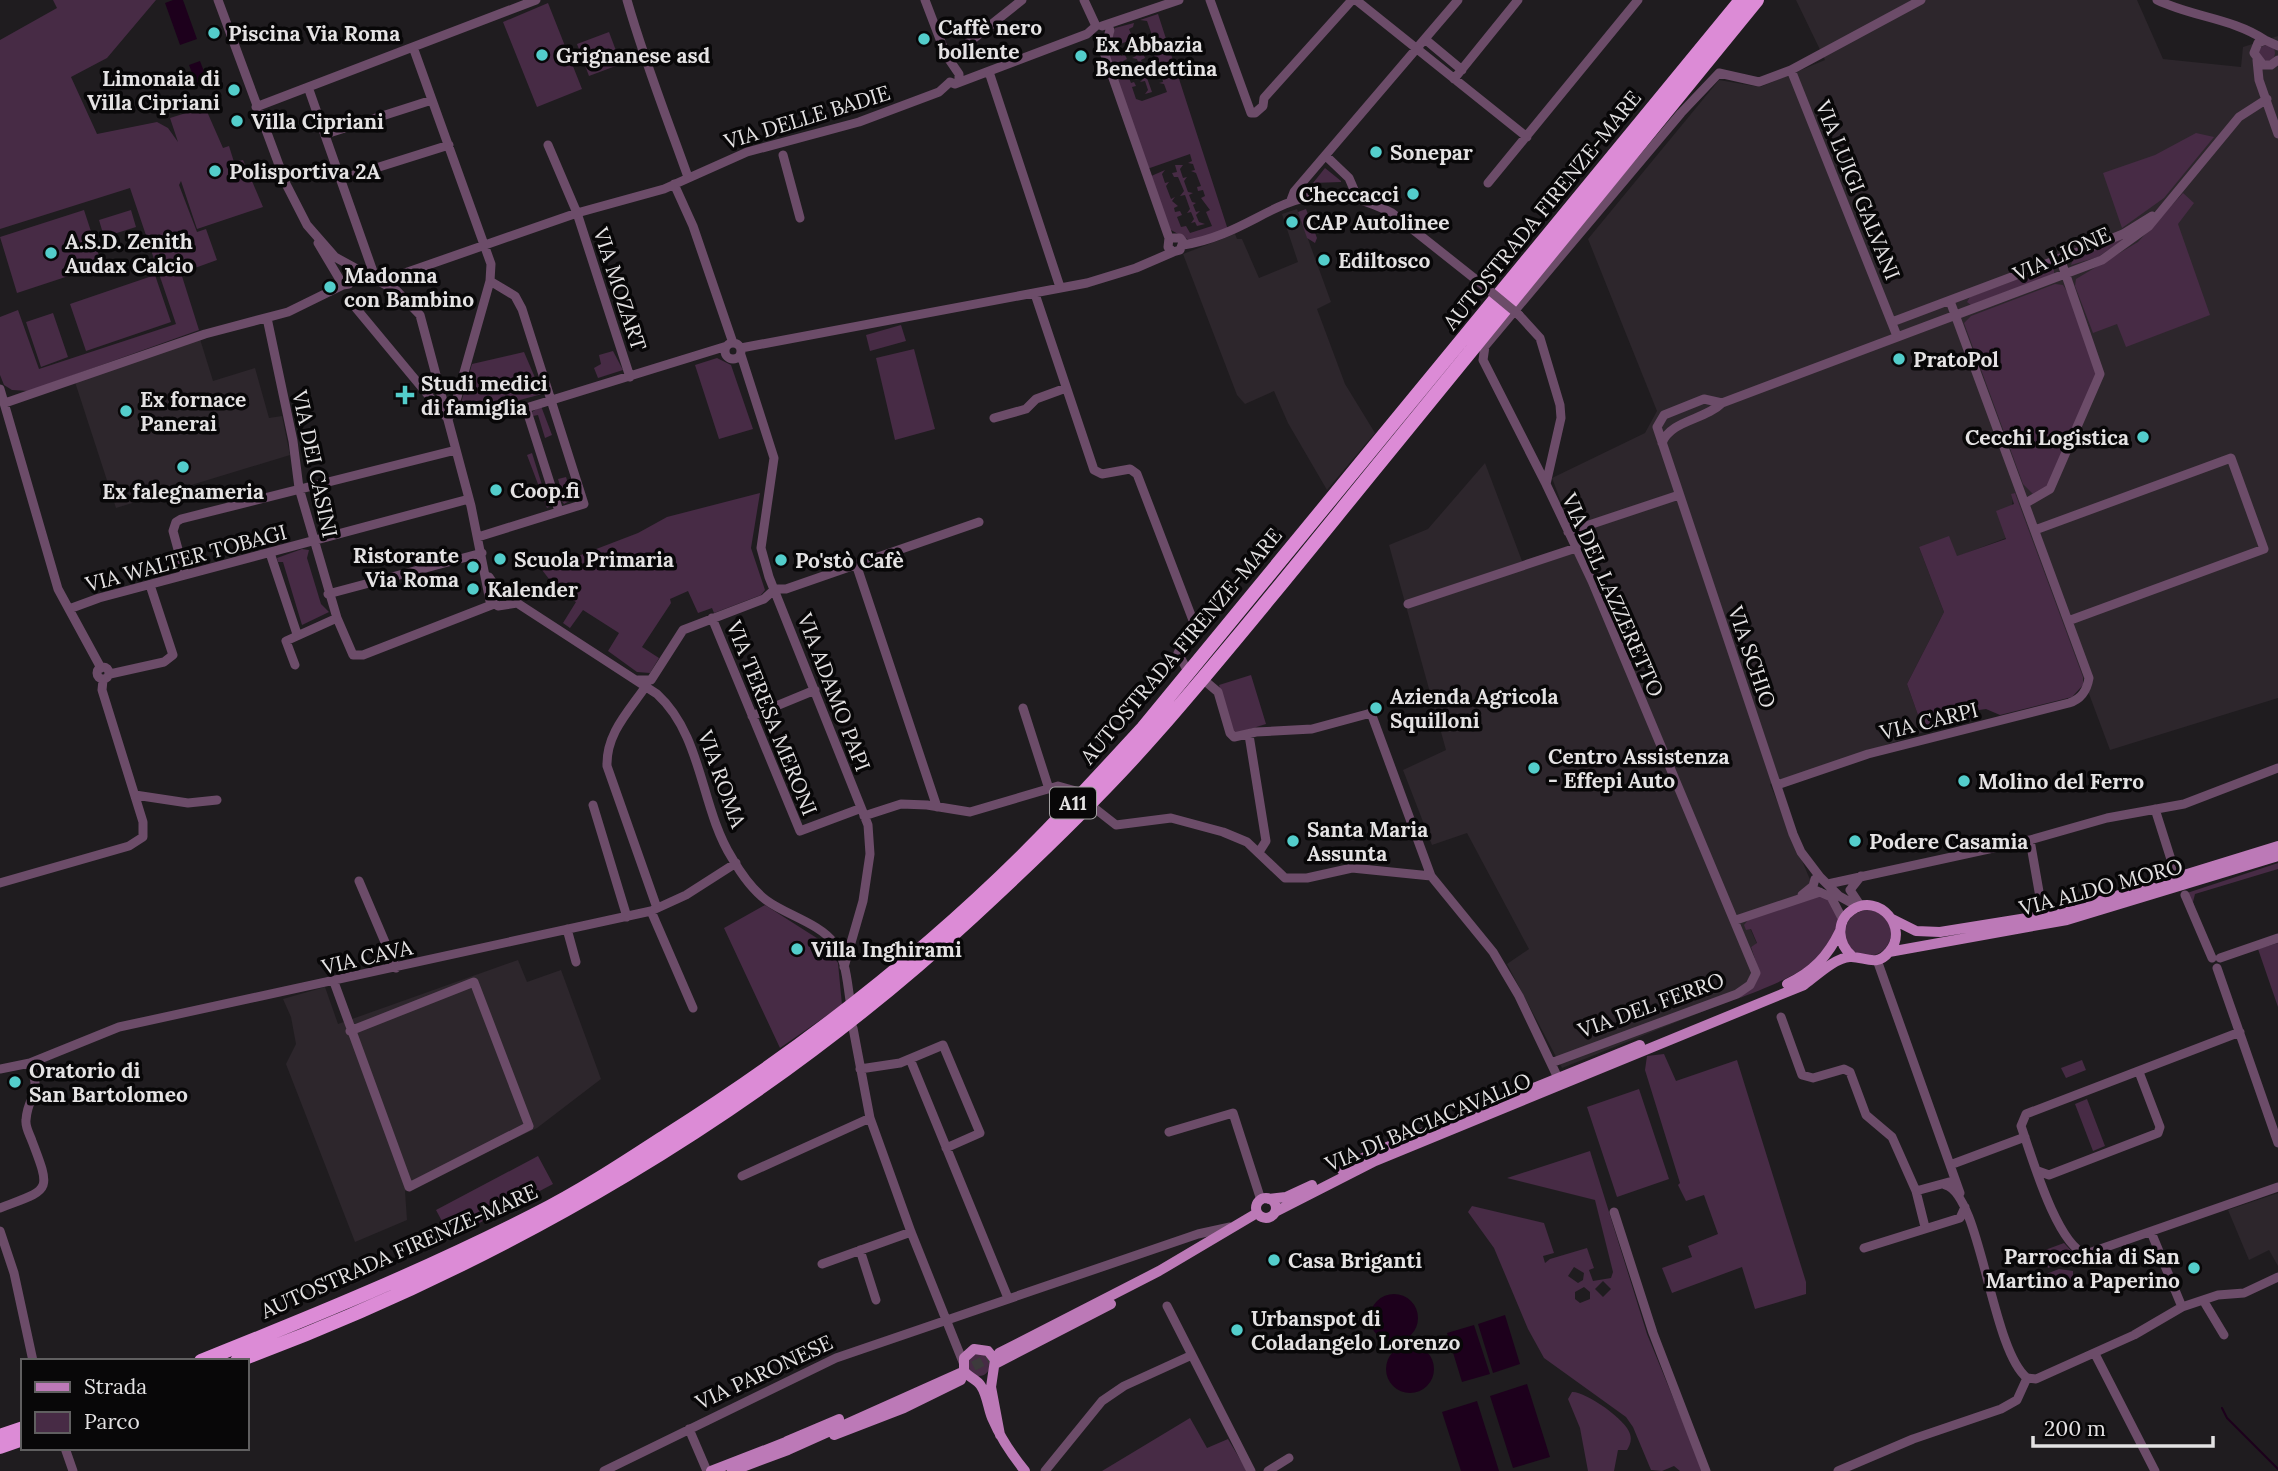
<svg xmlns="http://www.w3.org/2000/svg" width="2278" height="1471" viewBox="0 0 2278 1471" font-family="Lora,serif">
  <style>
    .built { fill: #2d262c }
    .green { fill: #472b45; fill-rule: evenodd }
    .water { fill: #1d001c }
    .lines { fill: none; stroke-linecap: round; stroke-linejoin: round }
    .stream { stroke: #1d001c; stroke-width: 2 }
    .major-tunnel { stroke: #3d3a3c; stroke-width: 10; stroke-dasharray: 10 5; stroke-linecap: butt }
    .minor { stroke: #6c4c69; stroke-width: 9 }
    .major { stroke: #bc79b7; stroke-width: 10 }
    .highway { stroke: #dc8bd6; stroke-width: 14 }
    .minor-bridge { stroke: #6c4c69; stroke-width: 9 }
    .poi-dot { fill: #53cdcb; stroke: #080708; stroke-width: 2.5 }
    .labels { text-anchor: middle; dominant-baseline: central; stroke-width: 7; stroke-linejoin: round; paint-order: stroke }
    .shield { fill: #080708; stroke: #a2a0a1; stroke-width: 2 }
    .shield-label { font-size: 19px; font-weight: bold; fill: #e4e2e3 }
    .poi-label { font-size: 21px; font-weight: bold; fill: #e4e2e3; stroke: #080708; text-anchor: start }
    .street-label { font-size: 21px; fill: #e4e2e3; stroke: #080708 }
  </style>
  <rect width="100%" height="100%" fill="#1f1c1f"/>
  <path class="built" d="M1796 0H2137L2163 59 2241 67 2243 47 2278 36V698L2110 750 2014 493 2006 538 1956 557 1919 547 1944 612 1907 684 1924 732 1770 784 1816 894 1746 930 1750 928 1757 944 1751 947 1759 971 1739 997 1562 1068 1507 964 1529 949 1467 833 1432 845 1403 770 1446 750 1389 545 1428 529 1485 463 1522 561 1577 544 1552 478 1645 433 1657 411 1588 239 1719 80 1760 87 1825 60Z
    M1297 209 1331 302 1317 309 1345 384 1375 433 1327 490 1288 423 1274 391 1245 404 1237 395 1183 254 1235 234 1237 239H1242L1259 278 1298 262 1282 214Z
    M200 339 213 381 255 368 269 418 282 416 290 455 116 508 75 382Z
    M518 960 527 982 561 970 601 1079 537 1128 405 1191 407 1220 355 1242 286 1064 296 1044 291 1017 283 999 325 987 338 1024Z
    M2278 1193V1266L2269 1250 2249 1260 2228 1210Z"/>
  <path class="green" d="M53 0H156L107 58 71 77 97 134 157 122 168 128 178 142 170 118 205 107 223 148 229 146 234 162 243 160 263 207 197 229 181 181 179 185 197 232 206 229 217 260 181 273 199 330 29 391 12 390 4 385 0 375V317L18 310 39 369 176 324 130 188 0 229V40L57 8Z
    M548 3 582 89 537 107 503 22Z
    M1158 14 1228 230 1191 241 1169 229 1149 177 1165 170 1162 174 1165 183 1169 182 1166 186 1171 199 1175 197 1172 201 1178 206 1174 208 1175 212 1180 211 1182 215 1177 217 1181 227 1186 226 1190 233 1212 226 1206 212 1210 210 1201 198 1205 196 1203 190 1198 191 1197 187 1201 186 1196 173 1191 171 1195 170 1193 164 1188 163 1192 161 1190 154 1147 169 1108 54 1115 28 1134 23 1133 27 1129 29 1133 39 1118 45 1121 56 1125 55 1127 59 1123 61 1125 68 1130 69 1126 70 1131 83 1134 82 1136 86 1132 87 1136 99 1142 101 1167 92 1164 84 1159 83 1163 82 1162 77H1157L1161 75 1158 67 1153 66 1157 64 1152 48 1148 47 1151 46 1149 39 1153 38 1147 21 1140 20Z
    M609 32 621 64 589 76 577 44Z
    M1140 42 1137 47 1139 54 1143 53 1145 58 1141 60 1147 75 1151 76 1147 78 1152 92 1145 94 1148 90 1145 81 1140 82 1144 78 1137 59 1132 58 1136 56 1133 45Z
    M2259 53a8 8 0 1 1 16 0a8 8 0 1 1-16 0Z
    M2196 133 2214 137 2164 198 2122 228 2103 173 2155 155Z
    M1175 165H1183L1180 169 1183 178 1187 177 1184 181 1188 192 1193 193 1189 195 1192 202 1196 203 1193 205 1196 212 1200 211 1196 215 1199 222 1205 224 1197 226 1195 222 1191 223 1194 219 1191 212 1187 213 1190 209 1185 195 1180 196 1184 191 1178 177H1174L1172 173 1177 172Z
    M1325 168 1341 181V182L1313 183Z
    M2183 193 2194 203 2178 224 2210 315 2126 347 2117 324 2093 333 2075 286 2076 279 2138 242Z
    M1306 209 1317 238 1315 243 1307 238 1298 212Z
    M84 210 102 265 17 293 0 237Z
    M131 210 136 227 104 237 99 220Z
    M2127 237 2098 257 2071 265 2073 259Z
    M2048 268 2054 270V274L1971 305 1967 302 1970 297Z
    M155 275 171 322 86 351 70 304Z
    M2055 284 2063 285 2068 293 2097 375 2049 485 2038 494H2033L2023 484 1964 323 1971 316Z
    M53 313 68 357 41 367 26 322Z
    M901 325 906 341 870 351 866 335Z
    M914 349 935 429 895 440 876 358Z
    M613 351 623 370 598 378 594 368 601 364 599 355Z
    M524 352 542 394 457 417 472 364Z
    M717 358 731 365 753 429 719 439 695 365Z
    M541 406 552 435 545 438 538 415 533 416 532 412Z
    M532 453 547 501H550L551 506 547 508 527 455Z
    M566 477 573 499 564 504 560 499 564 498 558 479Z
    M760 493 751 548 765 590 761 595 714 613 712 608 698 613 688 591 670 599 671 603 642 647 659 658 650 673 637 672 608 651 619 633 583 610 570 628 563 623 576 602 559 592 539 566 578 556 638 533 667 517Z
    M2015 493 2083 677V685L2072 697 2000 715 1986 709 1979 710 1973 718 1924 732 1907 684 1944 612 1919 547 1949 536 1957 556 2006 539 1996 511 2014 504 2011 494Z
    M302 549 309 550 307 558 321 604 329 612 302 625 283 562H278L277 558Z
    M1251 675 1266 724 1234 734 1219 685Z
    M2278 863V869L2195 894 2193 902 2198 917 2187 893Z
    M1816 894 1829 899C1832 904 1837 913 1838 919 1839 963 1772 985 1740 998L1758 968 1751 947 1757 943 1751 929 1746 930 1744 925 1748 920Z
    M765 905 823 942 838 963 842 1005 780 1048 724 928Z
    M1845 933a23 23 0 1 1 46 0a23 23 0 1 1-46 0Z
    M2278 943V1007L2258 949Z
    M1664 1054 1676 1081 1737 1060 1806 1282V1294L1755 1309 1742 1267 1672 1293 1662 1268 1692 1257 1688 1246 1718 1234 1704 1195 1686 1201 1678 1185 1680 1183 1645 1070 1647 1056Z
    M2082 1060 2086 1070 2066 1078 2061 1068Z
    M1639 1089 1669 1179 1617 1197 1587 1107Z
    M2087 1099 2105 1146 2093 1151 2075 1104Z
    M1590 1151 1647 1334 1703 1471H1680L1674 1466 1662 1471 1651 1470 1633 1427 1626 1417 1544 1358 1528 1329 1494 1248 1468 1212 1472 1206 1544 1223 1554 1253 1543 1256 1545 1263 1550 1259 1587 1248 1594 1268 1589 1270 1593 1281 1611 1278 1613 1272 1595 1200 1507 1178ZM1574 1267 1584 1273 1583 1280 1578 1283 1568 1276ZM1603 1281 1611 1289 1603 1297 1595 1289ZM1584 1287 1590 1292V1299L1580 1303 1575 1299V1292Z
    M538 1156 553 1184 451 1238 436 1210Z
    M2064 1243 2077 1257 2048 1268 2045 1250Z
    M2059 1269 2073 1271V1279L2048 1290 2041 1276Z
    M968 1365a11 11 0 1 1 22 0a11 11 0 1 1-22 0Z
    M1572 1392C1585 1391 1627 1420 1630 1434 1632 1440 1630 1445 1627 1450H1618L1614 1471H1588L1580 1428 1568 1399Z
    M1190 1418 1207 1448 1228 1439 1247 1471H1102Z"/>
  <path class="water" d="M173 0H183L197 39 180 45 165 3Z
    M200 61 208 82 197 86 189 65Z
    M1370 1318a24 24 0 1 1 48 0a24 24 0 1 1-48 0Z
    M1505 1315 1520 1364 1493 1373 1478 1324Z
    M1474 1325 1490 1374 1462 1382 1447 1333Z
    M1386 1369a24 24 0 1 1 48 0a24 24 0 1 1-48 0Z
    M1527 1384 1550 1457 1513 1468 1490 1396Z
    M1477 1401 1499 1471H1461L1442 1412Z"/>
  <g class="lines">
    <path class="stream" d="M2222 1408 2227 1418 2278 1469"/>
    <path class="major-tunnel" d="M960 1373 999 1353"/>
    <path class="minor" d="M218 0 286 184 307 225 335 257 397 291 420 315 471 506 490 601 498 606 517 603
      M627 0C644 60 667 118 688 177
      M925 0 946 55 959 74V81
      M1084 0 1096 26
      M1210 0 1251 113H1255L1263 106 1264 98 1352 0
      M1356 0 1527 137
      M2157 0C2192 17 2232 18 2265 40
      M1102 26 1179 0
      M1099 38 1169 238 1168 247 1173 252 1180 250 1183 242 1180 238H1169
      M1426 40 1462 70
      M2278 46 2265 40 2258 43 2254 53 2263 65H2271L2278 60
      M413 47 491 264 490 281 454 408 448 419
      M1104 53 1110 30
      M946 55 958 51 1022 0
      M2257 60 2259 80 2278 134
      M1791 70 1897 336
      M989 72 1060 287
      M1454 79 1518 0
      M950 82 955 84 1087 34 1096 26
      M308 87 376 280
      M256 107 536 0
      M326 134 432 100
      M548 145 577 213 630 377
      M783 155 800 218
      M1326 156 1349 178 1358 199
      M341 179 449 145
      M1488 183 1638 0
      M674 184 693 226 733 343
      M1291 200 1294 192 1458 0
      M318 243 343 285 349 284 357 271
      M1183 245C1267 232 1294 163 1392 213L1484 286
      M388 286 402 274 577 213 664 189 747 152 859 122 939 92 950 82
      M1035 294 1094 470 1102 474 1130 469 1137 474 1194 623 1178 653 1186 668
      M355 307 448 419
      M1519 315 1540 338 1560 405 1561 418 1546 484 1592 581 1756 973 1750 985 1737 994 1551 1063
      M267 318 293 441 299 488 337 618 286 641 295 665
      M1892 322 2091 247 2123 234 2152 216
      M725 351a8 8 0 1 1 16 0a8 8 0 1 1-16 0Z
      M741 348 1087 283 1136 268 1173 252
      M741 355 774 458 761 548 769 577 868 825 870 854 863 901 844 967
      M0 389 58 589 101 668
      M5 403 205 334 288 312 343 285
      M1722 403 1704 399 1664 415 1657 427 1793 834 1801 852 1820 877
      M994 418 1026 409 1036 399 1066 388
      M1662 443C1671 420 1705 420 1722 403L2102 260 2149 226 2239 117 2267 99
      M1546 484 1483 360 1485 346 1681 113 1719 73 1759 82 1791 70 1921 0
      M2026 503 2050 489 2100 374 2060 258
      M559 511 526 408 727 346
      M2035 530 2231 458 2264 549 2068 621
      M1568 532 1679 495
      M478 537 584 504 522 309 515 296 490 281
      M270 553 297 634
      M856 564 937 807
      M185 575 173 531 176 522 181 519 456 450
      M489 577 495 586 514 601 657 694C703 736 700 807 732 858 740 872 753 890 766 900 786 915 819 923 834 943 846 959 847 981 850 1000
      M328 594 482 553
      M1408 604 1576 548
      M69 609 99 598 469 499
      M337 618 353 655H363L494 604
      M712 618 800 831 859 809
      M97 673a6 6 0 1 1 12 0a6 6 0 1 1-12 0Z
      M110 674 164 662 173 655 150 585
      M638 680H651L683 630 764 599 775 589H786L979 522
      M1205 681 1218 692 1230 733 1234 737 1256 732 1312 729 1371 713 1431 876
      M646 686C628 712 606 734 607 766L657 908
      M1023 708 1049 789
      M752 716 815 690
      M1249 735 1266 841 1259 852
      M1777 785 1868 754 2069 703C2082 699 2087 690 2089 678L1950 301
      M135 795 188 803 217 800
      M593 805 627 917
      M1093 807 1116 825 1171 818 1223 832 1247 842 1285 878H1307L1352 868 1431 876 1493 952 1519 996 1558 1078
      M2155 809 2174 869
      M864 816 901 804 927 805 970 812 1058 786 1076 791
      M2030 840 2041 903
      M359 881 396 968
      M0 883 129 846 143 837V822L102 690 103 680
      M1828 884 2030 840 2107 818 2184 804 2278 768
      M1815 890 1831 897 1843 920
      M1802 895 1813 886 1815 879 1820 877 1839 896 1859 907
      M2185 895 2212 958
      M1858 902 1850 890 1861 876
      M651 911 693 1008
      M1736 920 1820 892
      M567 929 576 962
      M2220 958 2278 938
      M1877 960 1960 1193
      M2217 968 2278 1143
      M334 982 409 1187 529 1126 474 982 350 1031
      M1781 1017 1802 1075 1813 1078 1844 1069 1850 1072 1866 1115 1892 1137 1916 1191 1925 1227
      M853 1028 870 1118 911 1232 963 1362
      M2240 1032 2026 1114 2021 1126C2031 1154 2057 1246 2086 1254L2278 1187
      M910 1059 1008 1298
      M0 1069 30 1063 119 1027 651 911 686 895 736 863
      M860 1069 900 1063 943 1045 980 1133 946 1148
      M1169 1132 1233 1113 1261 1200
      M1950 1165 2025 1137
      M2038 1171 2049 1175 2158 1133 2160 1127 2139 1072
      M742 1176 870 1118
      M1945 1185C1981 1194 1991 1349 2027 1378L2036 1379 2134 1335 2182 1307 2218 1295 2244 1293 2278 1277
      M1916 1191 1949 1182
      M0 1208C50 1189 52 1193 32 1141 30 1135 25 1127 26 1120 28 1091 43 1101 30 1063
      M1614 1212 1653 1333 1706 1471
      M0 1231 14 1273 33 1361
      M2151 1232 2182 1307
      M1864 1248 1960 1218 1965 1207
      M860 1250 876 1300
      M822 1264 911 1232
      M2203 1300 2224 1335
      M1167 1306 1251 1471
      M2095 1354 2155 1471
      M689 1429 707 1471
      M65 1448 73 1471
      M604 1471 836 1358 1198 1234 1230 1227
      M1045 1471 1102 1401 1124 1386 1192 1355
      M1268 1471 1289 1458
      M1838 1471 1913 1439 2001 1409 2017 1400 2027 1378"/>
    <path class="major" d="M1892 919 1916 931 1940 932 2064 912 2278 846
      M1889 952 2067 920 2278 856
      M1787 984C1813 972 1828 956 1840 931
      M1342 1170 1370 1154 1640 1045
      M1256 1208a10 10 0 1 1 20 0a10 10 0 1 1-20 0Z
      M1269 1199 1286 1197 1312 1185
      M1275 1212 1375 1161 1804 985C1815 977 1836 957 1850 957 1864 956 1876 968 1889 952 1910 928 1879 892 1852 910 1835 922 1838 944 1852 956
      M999 1353 1159 1271 1257 1213
      M995 1364 1111 1304
      M834 1435 904 1408 961 1380
      M1000 1435 991 1387 995 1360 988 1351 974 1349 964 1358V1371C969 1378 977 1379 981 1386 987 1395 988 1408 992 1418 1000 1437 1012 1455 1025 1471
      M787 1441 839 1419
      M711 1471 791 1440
      M732 1471 788 1450 960 1373"/>
    <path class="highway" d="M201 1361C314 1316 426 1270 534 1215 580 1192 624 1163 667 1135 801 1050 929 951 1040 838 1075 802 1109 765 1143 728L1741 0
      M237 1361C506 1261 760 1113 972 917 1035 859 1099 798 1156 733 1234 644 1307 552 1382 460 1507 307 1632 153 1757 0
      M0 1436 23 1428
      M0 1447 23 1439"/>
    <path class="minor-bridge" d="M1484 286 1519 315"/>
  </g>
  <g class="poi-dot">
    <circle cx="214" cy="33" r="7"/>
    <circle cx="924" cy="39" r="7"/>
    <circle cx="542" cy="55" r="7"/>
    <circle cx="1081" cy="56" r="7"/>
    <circle cx="234" cy="90" r="7"/>
    <circle cx="237" cy="121" r="7"/>
    <circle cx="1376" cy="152" r="7"/>
    <circle cx="215" cy="171" r="7"/>
    <circle cx="1413" cy="194" r="7"/>
    <circle cx="1292" cy="222" r="7"/>
    <circle cx="51" cy="253" r="7"/>
    <circle cx="1324" cy="260" r="7"/>
    <circle cx="330" cy="287" r="7"/>
    <circle cx="1899" cy="359" r="7"/>
    <path d="M401.5 384.5h7v7h7v7h-7v7h-7v-7h-7v-7h7z"/>
    <circle cx="126" cy="411" r="7"/>
    <circle cx="2143" cy="437" r="7"/>
    <circle cx="183" cy="467" r="7"/>
    <circle cx="496" cy="490" r="7"/>
    <circle cx="500" cy="559" r="7"/>
    <circle cx="781" cy="560" r="7"/>
    <circle cx="473" cy="567" r="7"/>
    <circle cx="473" cy="589" r="7"/>
    <circle cx="1376" cy="708" r="7"/>
    <circle cx="1534" cy="768" r="7"/>
    <circle cx="1964" cy="781" r="7"/>
    <circle cx="1293" cy="841" r="7"/>
    <circle cx="1855" cy="841" r="7"/>
    <circle cx="797" cy="949" r="7"/>
    <circle cx="15" cy="1082" r="7"/>
    <circle cx="1274" cy="1260" r="7"/>
    <circle cx="2194" cy="1268" r="7"/>
    <circle cx="1237" cy="1330" r="7"/>
  </g>
  <g class="labels">
    <rect class="shield" x="1050" y="787.5" width="46" height="31" rx="5"/>
    <g class="shield-label">
      <text x="1073" y="803">A11</text>
    </g>
    <g class="poi-label">
      <text x="938" y="27">Caffè nero<tspan x="938" dy="24">bollente</tspan></text>
      <text x="228" y="33">Piscina Via Roma</text>
      <text x="1095" y="44">Ex Abbazia<tspan x="1095" dy="24">Benedettina</tspan></text>
      <text x="556" y="55">Grignanese asd</text>
      <text x="220" y="78" text-anchor="end">Limonaia di<tspan x="220" dy="24">Villa Cipriani</tspan></text>
      <text x="251" y="121">Villa Cipriani</text>
      <text x="1390" y="152">Sonepar</text>
      <text x="229" y="171">Polisportiva 2A</text>
      <text x="1399" y="194" text-anchor="end">Checcacci</text>
      <text x="1306" y="222">CAP Autolinee</text>
      <text x="65" y="241">A.S.D. Zenith<tspan x="65" dy="24">Audax Calcio</tspan></text>
      <text x="1338" y="260">Ediltosco</text>
      <text x="344" y="275">Madonna<tspan x="344" dy="24">con Bambino</tspan></text>
      <text x="1913" y="359">PratoPol</text>
      <text x="421" y="383">Studi medici<tspan x="421" dy="24">di famiglia</tspan></text>
      <text x="140" y="399">Ex fornace<tspan x="140" dy="24">Panerai</tspan></text>
      <text x="2129" y="437" text-anchor="end">Cecchi Logistica</text>
      <text x="510" y="490">Coop.fi</text>
      <text x="183" y="491" text-anchor="middle">Ex falegnameria</text>
      <text x="459" y="555" text-anchor="end">Ristorante<tspan x="459" dy="24">Via Roma</tspan></text>
      <text x="514" y="559">Scuola Primaria</text>
      <text x="795" y="560">Po'stò Cafè</text>
      <text x="487" y="589">Kalender</text>
      <text x="1390" y="696">Azienda Agricola<tspan x="1390" dy="24">Squilloni</tspan></text>
      <text x="1548" y="756">Centro Assistenza<tspan x="1548" dy="24">- Effepi Auto</tspan></text>
      <text x="1978" y="781">Molino del Ferro</text>
      <text x="1307" y="829">Santa Maria<tspan x="1307" dy="24">Assunta</tspan></text>
      <text x="1869" y="841">Podere Casamia</text>
      <text x="811" y="949">Villa Inghirami</text>
      <text x="29" y="1070">Oratorio di<tspan x="29" dy="24">San Bartolomeo</tspan></text>
      <text x="2180" y="1256" text-anchor="end">Parrocchia di San<tspan x="2180" dy="24">Martino a Paperino</tspan></text>
      <text x="1288" y="1260">Casa Briganti</text>
      <text x="1251" y="1318">Urbanspot di<tspan x="1251" dy="24">Coladangelo Lorenzo</tspan></text>
    </g>
    <g class="street-label">
      <text transform="translate(807 117) rotate(-17)">VIA DELLE BADIE</text>
      <text transform="translate(1858 190) rotate(68)">VIA LUIGI GALVANI</text>
      <text transform="translate(1542 210) rotate(-51)">AUTOSTRADA FIRENZE-MARE</text>
      <text transform="translate(2062 254) rotate(-24)">VIA LIONE</text>
      <text transform="translate(620 289) rotate(72)">VIA MOZART</text>
      <text transform="translate(315 464) rotate(78)">VIA DEI CASINI</text>
      <text transform="translate(186 558) rotate(-15)">VIA WALTER TOBAGI</text>
      <text transform="translate(1613 595) rotate(66)">VIA DEL LAZZERETTO</text>
      <text transform="translate(1181 646) rotate(-50)">AUTOSTRADA FIRENZE-MARE</text>
      <text transform="translate(1752 657) rotate(71)">VIA SCHIO</text>
      <text transform="translate(834 692) rotate(69)">VIA ADAMO PAPI</text>
      <text transform="translate(772 718) rotate(68)">VIA TERESA MERONI</text>
      <text transform="translate(1929 721) rotate(-14)">VIA CARPI</text>
      <text transform="translate(722 779) rotate(70)">VIA ROMA</text>
      <text transform="translate(2101 887) rotate(-15)">VIA ALDO MORO</text>
      <text transform="translate(367 957) rotate(-13)">VIA CAVA</text>
      <text transform="translate(1651 1005) rotate(-20)">VIA DEL FERRO</text>
      <text transform="translate(1428 1122) rotate(-23)">VIA DI BACIACAVALLO</text>
      <text transform="translate(399 1251) rotate(-24)">AUTOSTRADA FIRENZE-MARE</text>
      <text transform="translate(764 1372) rotate(-25)">VIA PARONESE</text>
    </g>
  </g>
  <rect x="21" y="1359" width="228" height="91" fill="#080708" stroke="#605f60" stroke-width="2"/>
  <rect x="35" y="1382" width="35" height="10" fill="#bc79b7" stroke="#605f60" stroke-width="2"/>
  <text x="84" y="1394" font-size="21" fill="#e4e2e3">Strada</text>
  <rect x="35" y="1412" width="35" height="21" fill="#472b45" stroke="#605f60" stroke-width="2"/>
  <text x="84" y="1429" font-size="21" fill="#e4e2e3">Parco</text>
  <path d="M2033 1436v10h180v-10" fill="none" stroke="#e4e2e3" stroke-width="3.5"/>
  <text x="2044" y="1436" font-size="21" fill="#e4e2e3" stroke="#080708" stroke-width="5" paint-order="stroke">200 m</text>
</svg>
